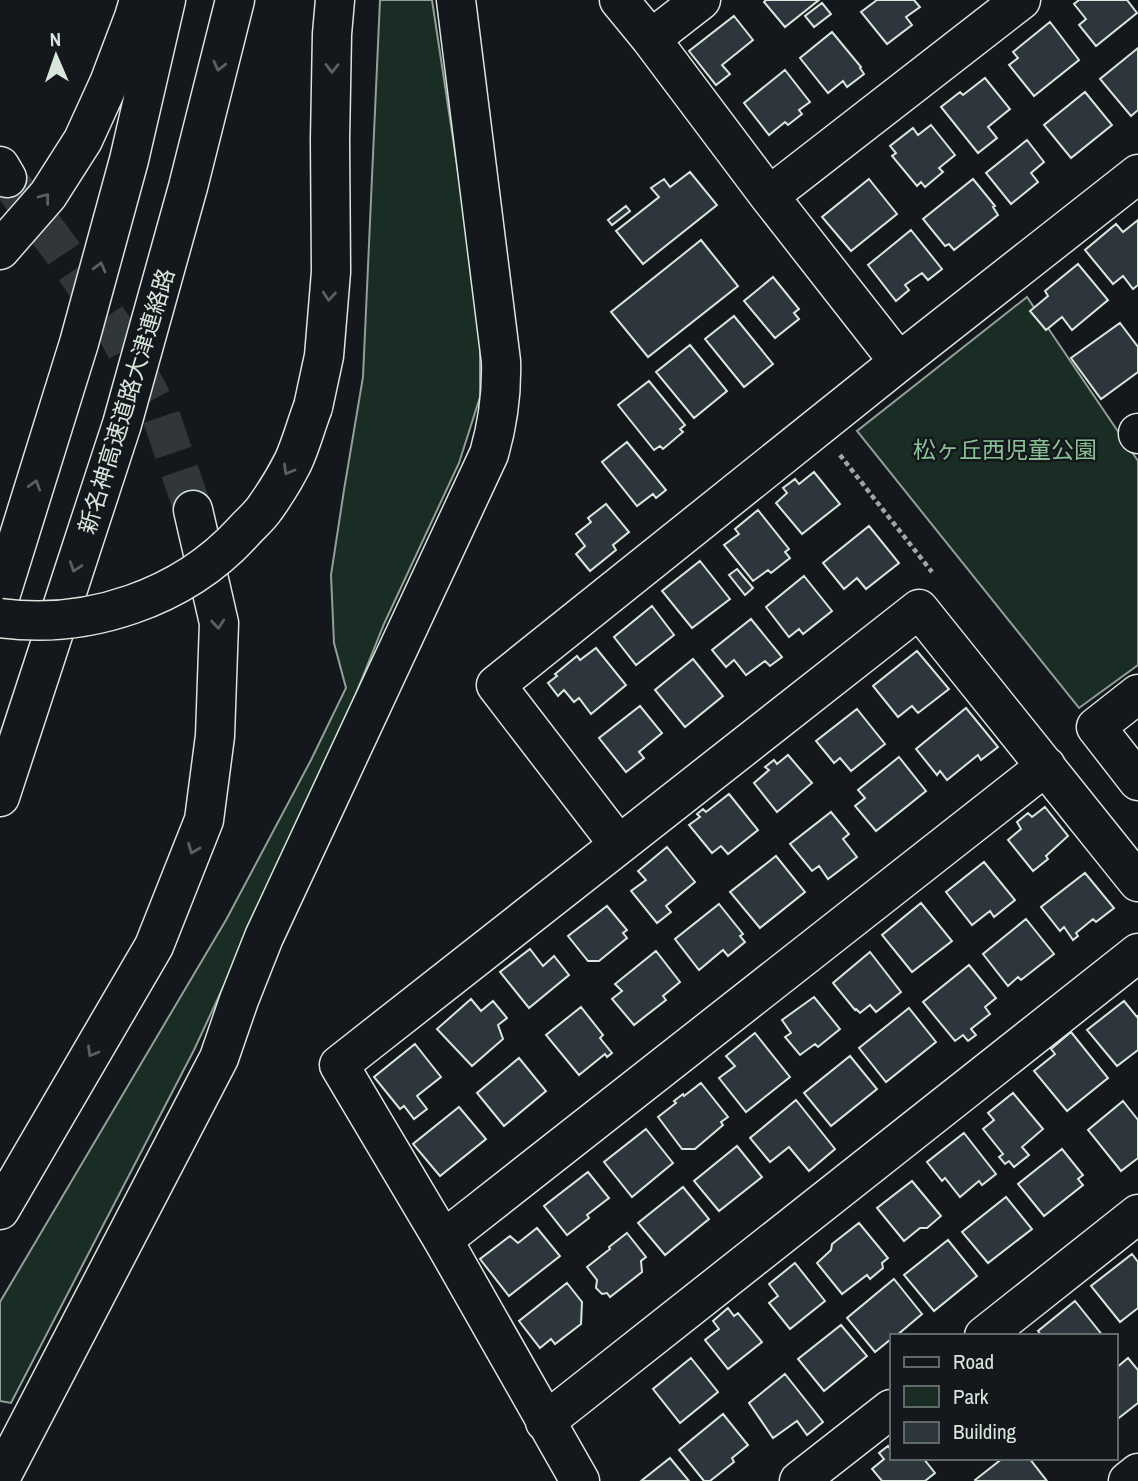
<svg xmlns="http://www.w3.org/2000/svg" width="1138" height="1481" viewBox="0 0 1138 1481" font-family="'Archivo Narrow','Noto Sans JP',sans-serif">
  <style>
    .green { fill: #1a2d24; stroke: #939e99; stroke-width: 2 }
    .building { fill: #2c363c; stroke: #d8e6dc; stroke-width: 2 }
    .lines { fill: none; stroke-linecap: round; stroke-linejoin: round }
    .highway-tunnel { stroke: #313739; stroke-width: 38; stroke-dasharray: 38 19; stroke-linecap: butt }
    .minor-casing { stroke: #d8e6dc; stroke-width: 41 }
    .highway-casing { stroke: #d8e6dc; stroke-width: 41 }
    .path { stroke: #9da8a2; stroke-width: 4.5; stroke-dasharray: 5 3.5; stroke-linecap: butt }
    .minor { stroke: #14181c; stroke-width: 38 }
    .highway { stroke: #14181c; stroke-width: 38 }
    .highway-bridge-casing { stroke: #d8e6dc; stroke-width: 41; stroke-linecap: butt }
    .highway-bridge { stroke: #14181c; stroke-width: 38 }
    .oneway { stroke: #59605f }
    .labels { text-anchor: middle; dominant-baseline: central; stroke-width: 5; stroke-linejoin: round; paint-order: stroke }
    .street-label { font-size: 23px; fill: #d8e6dc; stroke: #14181c }
    .park-label { font-size: 23px; fill: #8ac095; stroke: #14181c }
  </style>
  <rect width="100%" height="100%" fill="#14181c"/>
  <path class="green" d="M380 0H432L477 297 480 345V397L459 463 384 624 335 746 194 1050 11 1403 0 1401V1302L226 920 311 760 346 688 334 643 331 575 344 490 363 377Z
    M1027 297 1138 461V665L1079 708 857 431Z"/>
  <path class="building" d="M766 0H819L785 27 764 2Z
    M877 0H914L920 7 906 17 912 25 887 44 861 12Z
    M1079 0H1127L1137 13 1096 46 1079 25 1086 19 1074 4Z
    M822 3 831 14 814 27 805 16Z
    M734 16 753 40 722 65 730 74 716 85 689 51Z
    M1050 22 1079 60 1034 96 1009 65 1018 58 1013 52Z
    M832 32 861 67 860 68 864 74 847 87 843 81 828 93 800 58Z
    M1138 48V110L1131 116 1100 79Z
    M785 70 810 102 799 110 802 114 788 125 785 122 769 135 744 103Z
    M985 78 1010 109 988 127 997 138 978 153 941 107 960 92 963 95Z
    M1085 92 1112 125 1071 158 1044 125Z
    M931 125 955 155 939 168 943 172 925 187 921 182 917 186 892 156 896 153 890 146 913 128 918 135Z
    M1027 140 1044 162 1031 173 1038 182 1011 204 986 173Z
    M690 172 717 205 643 264 616 231 659 197 651 188 664 179 670 187Z
    M869 179 897 214 851 251 822 217Z
    M973 179 995 206 993 207 998 215 954 250 949 244 945 246 923 219Z
    M626 206 630 211 612 225 608 220Z
    M1138 220V285L1133 289 1123 276 1113 284 1085 250 1116 224 1123 232Z
    M911 230 942 269 928 280 922 273 905 285 909 290 896 301 868 265Z
    M701 240 738 286 648 357 611 312Z
    M1078 264 1108 300 1072 330 1062 317 1046 330 1030 311 1048 296 1045 291Z
    M773 277 799 309 794 313 799 319 775 338 744 301Z
    M734 316 773 364 744 387 705 339Z
    M1120 323 1138 347V372L1101 399 1071 358Z
    M690 345 727 391 694 418 656 372Z
    M649 381 685 425 680 429 683 432 663 449 660 446 654 450 618 405Z
    M627 442 666 490 656 498 653 494 637 506 602 462Z
    M814 472 840 504 802 534 776 503 787 493 783 488 795 479 799 484Z
    M606 504 629 532 613 545 616 550 590 571 576 554 585 546 576 534 591 522 588 518Z
    M758 510 789 549 785 552 790 558 771 573 768 570 753 581 724 545 739 534 735 529Z
    M869 526 899 563 866 589 857 578 844 589 823 563Z
    M700 561 730 599 692 628 662 591Z
    M737 569 753 588 745 595 729 575Z
    M804 576 832 611 803 634 799 629 789 637 766 607Z
    M652 606 674 635 636 665 614 637Z
    M751 619 782 657 770 666 765 661 746 675 734 660 726 667 712 650Z
    M596 648 626 685 591 714 579 698 574 702 564 690 558 696 548 683 557 676 555 674 577 656 580 660Z
    M917 651 949 689 918 713 912 706 898 717 873 686Z
    M693 659 723 696 685 727 655 690Z
    M640 706 662 733 639 752 644 758 626 772 599 738Z
    M966 708 998 747 981 760 978 755 947 780 940 771 937 775 916 749Z
    M857 709 885 744 851 771 840 758 834 763 816 741Z
    M788 755 812 783 777 812 754 783 769 770 765 767 774 760 777 764Z
    M899 757 926 791 876 831 855 806 865 798 858 790Z
    M729 794 758 830 728 854 721 846 712 853 689 825 700 817 697 814 703 809 706 812Z
    M1045 807 1068 836 1046 856 1048 859 1033 871 1008 840 1021 829 1017 822 1028 813 1032 817Z
    M831 812 849 834 843 839 857 857 828 879 819 866 812 871 790 844Z
    M667 847 695 882 666 906 671 912 657 923 631 891 646 880 638 871Z
    M776 856 805 892 760 928 730 892Z
    M984 862 1015 900 994 917 990 911 972 925 946 892Z
    M1085 873 1114 908 1096 922 1093 919 1076 933 1078 936 1073 940 1064 927 1060 931 1041 907Z
    M921 903 952 941 912 972 882 935Z
    M719 904 743 934 740 936 745 942 728 956 723 950 699 970 675 939Z
    M607 906 627 930 623 933 627 938 599 961H588L568 936Z
    M1026 919 1054 954 1021 980 1018 977 1008 986 983 954Z
    M530 949 543 966 554 956 569 975 529 1008 500 972Z
    M656 951 680 982 663 996 666 1000 634 1025 612 999 622 991 615 984Z
    M870 952 901 992 876 1012 870 1005 860 1013 856 1009 855 1010 833 983Z
    M969 965 996 998 985 1007 990 1014 971 1029 976 1035 968 1041 963 1035 955 1041 923 1002Z
    M814 997 840 1029 818 1047 815 1044 800 1055 785 1037 791 1033 782 1020Z
    M471 999 481 1011 493 1001 507 1018 498 1025 503 1039 472 1066 437 1029Z
    M1124 1001 1137 1017 1138 1016V1050L1117 1066 1087 1030Z
    M581 1007 603 1035 600 1038 612 1053 607 1057 605 1054 579 1075 546 1035Z
    M909 1008 936 1042 886 1082 859 1048Z
    M1071 1032 1108 1078 1067 1111 1034 1071 1055 1054 1051 1049Z
    M755 1033 790 1077 746 1112 719 1078 735 1066 726 1056Z
    M415 1044 441 1077 417 1096 427 1109 414 1119 404 1106 400 1109 374 1077Z
    M850 1056 877 1089 831 1126 804 1093Z
    M519 1058 546 1091 504 1126 477 1093Z
    M701 1083 728 1117 721 1122 723 1125 695 1149H682L658 1117 676 1103 674 1101 683 1094 684 1096Z
    M1013 1093 1043 1129 1022 1147 1029 1155 1014 1167 1009 1161 1005 1164 999 1157 1003 1154 983 1129 994 1120 988 1113Z
    M796 1100 835 1149 809 1171 789 1147 770 1162 750 1138Z
    M1123 1101 1138 1120V1158L1121 1171 1088 1130Z
    M459 1107 486 1139 440 1176 413 1144Z
    M646 1129 673 1163 632 1197 604 1162Z
    M964 1133 996 1174 982 1185 979 1181 960 1197 945 1178 942 1181 927 1162Z
    M737 1146 762 1177 719 1211 694 1181Z
    M1062 1149 1083 1175 1078 1179 1083 1185 1044 1216 1018 1184Z
    M588 1172 609 1198 587 1215 589 1218 567 1235 544 1206Z
    M912 1181 941 1216 927 1228H920L904 1241 877 1208Z
    M683 1187 709 1219 665 1255 638 1223Z
    M1006 1197 1032 1229 988 1263 962 1232Z
    M859 1223 888 1258 882 1263 883 1268 870 1279 867 1275 842 1294 817 1263 831 1250 832 1244Z
    M537 1228 560 1256 509 1296 480 1259 510 1236 518 1243Z
    M627 1233 646 1257 641 1261 642 1272 610 1297 607 1293 602 1294 596 1288 597 1280 587 1267 610 1249 609 1247Z
    M948 1240 977 1276 934 1311 904 1275Z
    M1132 1254 1138 1262V1308L1120 1322 1091 1286Z
    M795 1263 825 1301 790 1329 769 1303 778 1296 769 1284Z
    M894 1279 922 1314 896 1336H891V1339L875 1352 847 1318Z
    M567 1283 582 1302 581 1324 555 1344 551 1339 540 1348 519 1321Z
    M1075 1301 1103 1336H1042L1038 1331Z
    M728 1308 734 1316 738 1313 762 1342 728 1369 705 1340 719 1329 713 1321Z
    M841 1325 867 1356 824 1391 798 1359Z
    M691 1358 718 1392 680 1423 653 1389Z
    M1128 1358 1138 1370V1403L1115 1421V1369Z
    M785 1374 823 1422 807 1435 797 1421 773 1438 749 1403Z
    M723 1414 748 1445 732 1458 734 1462 710 1481H704L679 1450Z
    M888 1446 891 1450V1458H923L935 1473 925 1481H882L872 1469 884 1459 879 1453Z
    M670 1458 689 1481H641Z
    M1003 1458H1029L1047 1481H976L975 1480Z"/>
  <g class="lines">
    <path class="highway-tunnel" d="M7 178 62 251 116 331 160 413 193 510"/>
    <g class="minor-casing">
      <path id="minor" d="M619 0 651 39 769 196 899 362
        M651 39 701 0
        M769 196 1021 0
        M1138 433V434
        M1138 694 1096 727 1138 781
        M619 845 496 685 899 362 1138 174
        M443 1240 1046 766
        M984 1336 1138 1214
        M545 1422 1138 953
        M0 1479 219 1058 239 1000 264 937 489 454C498 423 502 394 501 361L456 0
        M580 1481 443 1240 339 1065 919 609 1138 882
        M799 1481 891 1409
        M1128 1481 1138 1473"/>
    </g>
    <g class="highway-casing">
      <path id="highway" d="M0 166 7 178
        M0 250 48 195 83 140 109 83 134 17 139 0
        M313 407 324 356 331 272 330 140 332 34 335 0
        M0 597 79 343 129 160 166 0
        M0 797 122 424 188 187 235 0
        M0 1210 154 946 204 820 215 736 219 623 193 510"/>
    </g>
    <path class="path" d="M840 455 932 572"/>
    <use href="#minor" class="minor"/>
    <use href="#highway" class="highway"/>
    <g class="highway-bridge-casing">
      <path id="highway-bridge" d="M0 618C88 630 183 598 243 532 250 524 259 517 265 508 275 494 285 478 293 462 301 445 306 425 313 407"/>
    </g>
    <use href="#highway-bridge" class="highway-bridge"/>
  </g>
  <defs><path id="oneway-chevron" d="M-2-3.5L2.5 0L-2 3.5" fill="none" stroke-width="1.6" stroke-linecap="round" stroke-linejoin="round" transform="scale(1.75)"/></defs>
  <g class="oneway">
    <use href="#oneway-chevron" transform="translate(219 66) rotate(104)"/>
    <use href="#oneway-chevron" transform="translate(332 68) rotate(91)"/>
    <use href="#oneway-chevron" transform="translate(45 198) rotate(-52)"/>
    <use href="#oneway-chevron" transform="translate(100 267) rotate(-75)"/>
    <use href="#oneway-chevron" transform="translate(329 296) rotate(95)"/>
    <use href="#oneway-chevron" transform="translate(288 470) rotate(120)"/>
    <use href="#oneway-chevron" transform="translate(35 485) rotate(-73)"/>
    <use href="#oneway-chevron" transform="translate(75 567) rotate(108)"/>
    <use href="#oneway-chevron" transform="translate(218 624) rotate(85)"/>
    <use href="#oneway-chevron" transform="translate(193 849) rotate(112)"/>
    <use href="#oneway-chevron" transform="translate(92 1052) rotate(120)"/>
  </g>
  <g class="labels">
    <g class="street-label">
      <text transform="translate(126 401) rotate(-73)">新名神高速道路大津連絡路</text>
    </g>
    <g class="park-label">
      <text x="1005" y="449">松ヶ丘西児童公園</text>
    </g>
  </g>
  <rect x="890" y="1334" width="228" height="126" fill="#14181c" stroke="#626a69" stroke-width="2"/>
  <rect x="904" y="1357" width="35" height="10" fill="#14181c" stroke="#626a69" stroke-width="2"/>
  <text x="953" y="1369" font-size="21" fill="#d8e6dc">Road</text>
  <rect x="904" y="1386" width="35" height="21" fill="#1a2d24" stroke="#626a69" stroke-width="2"/>
  <text x="953" y="1404" font-size="21" fill="#d8e6dc">Park</text>
  <rect x="904" y="1422" width="35" height="21" fill="#2c363c" stroke="#626a69" stroke-width="2"/>
  <text x="953" y="1439" font-size="21" fill="#d8e6dc">Building</text>
  <g transform="translate(56 56) rotate(358)" stroke="#14181c" stroke-width="5" paint-order="stroke">
  <path d="M0-5L12 26L0 18L-12 26Z" fill="#d8e6dc"/>
  <text y="-10" font-size="19" font-weight="bold" text-anchor="middle" fill="#d8e6dc">N</text>
  </g>
</svg>
